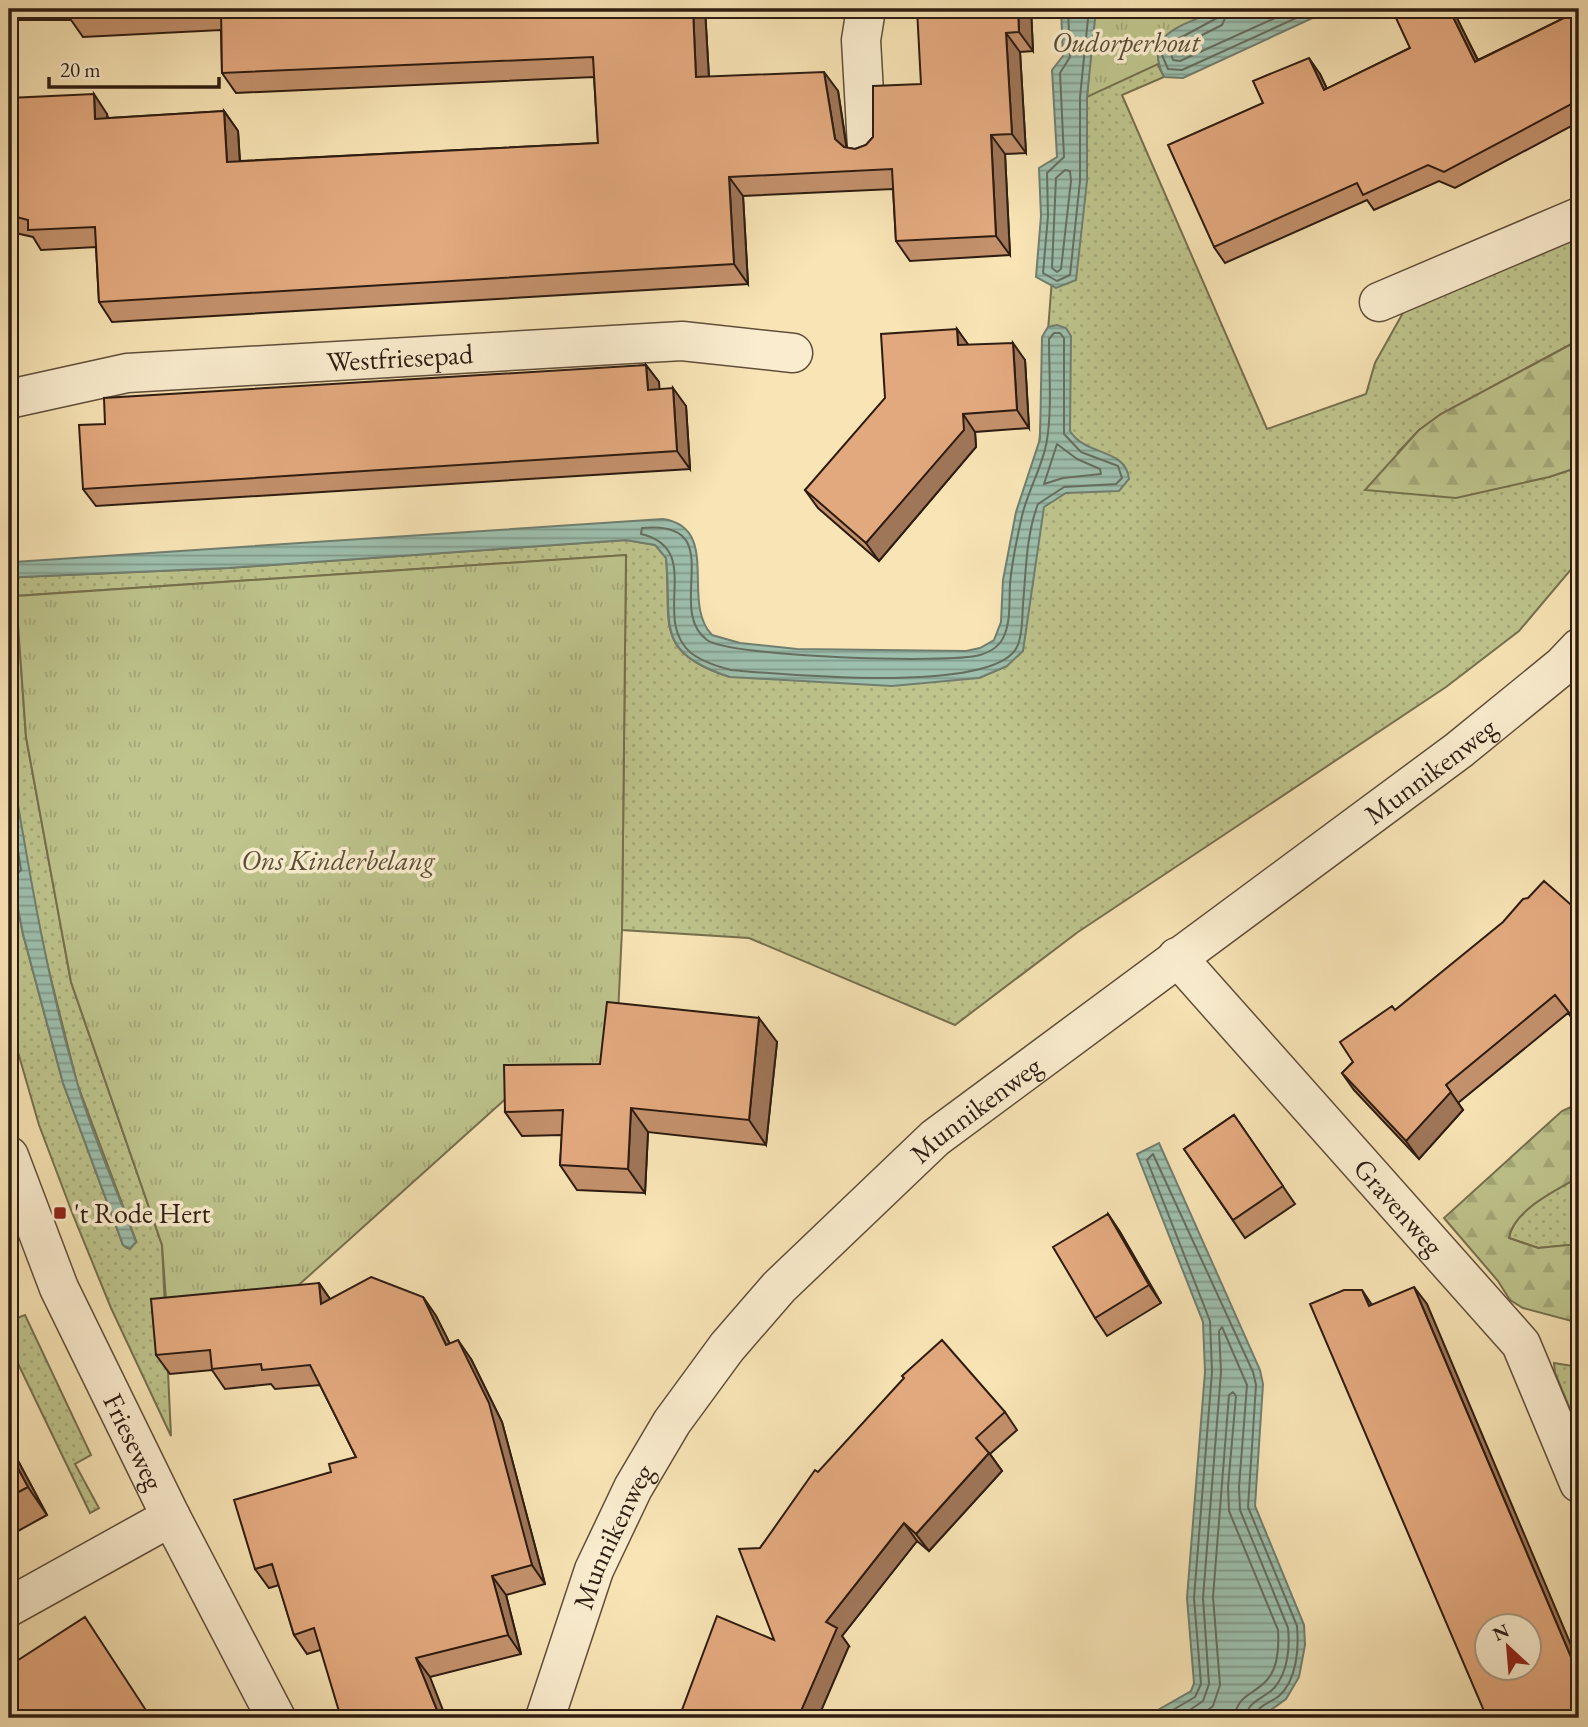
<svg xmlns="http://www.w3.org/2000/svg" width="1588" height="1727" viewBox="0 0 1588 1727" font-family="'EB Garamond',serif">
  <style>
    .grass { fill: url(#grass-dots); stroke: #76704e; stroke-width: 2 }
    .forest { fill: url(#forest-firs); stroke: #76704e; stroke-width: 2 }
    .park { fill: url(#park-tufts); stroke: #76704e; stroke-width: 2 }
    .water { fill: url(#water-rules); stroke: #717e6f; stroke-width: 2 }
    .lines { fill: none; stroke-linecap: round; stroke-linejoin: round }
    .shore { stroke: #666e5f; stroke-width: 2 }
    .minor-casing { stroke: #604e3a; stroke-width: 41 }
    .minor { stroke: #faedcf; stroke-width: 38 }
    .wall { fill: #c3916c; stroke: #2e1c11; stroke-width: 2 }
    .shaded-wall { fill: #9f7658; stroke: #2e1c11; stroke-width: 2 }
    .building { fill: #e3a97e; stroke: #2e1c11; stroke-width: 2; fill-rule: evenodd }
    .poi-dot { fill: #8f2418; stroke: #faedcf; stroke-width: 2.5 }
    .labels { text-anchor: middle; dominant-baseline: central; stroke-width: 7; stroke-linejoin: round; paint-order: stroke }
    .park-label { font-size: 28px; font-style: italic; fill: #594e36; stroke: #faedcf }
    .street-label { font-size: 28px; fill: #2e1c11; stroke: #faedcf }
    .poi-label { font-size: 28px; fill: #2e1c11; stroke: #faedcf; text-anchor: start }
  </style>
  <defs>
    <pattern id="grass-dots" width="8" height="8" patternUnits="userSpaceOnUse" patternTransform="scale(1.75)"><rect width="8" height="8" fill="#bec48c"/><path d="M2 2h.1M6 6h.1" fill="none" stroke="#a4a878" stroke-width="1.8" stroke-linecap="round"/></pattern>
    <pattern id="forest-firs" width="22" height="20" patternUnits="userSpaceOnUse" patternTransform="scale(1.75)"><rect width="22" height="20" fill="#bec48c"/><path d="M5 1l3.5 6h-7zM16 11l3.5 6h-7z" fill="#a4a878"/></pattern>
    <pattern id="park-tufts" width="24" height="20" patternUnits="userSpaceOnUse" patternTransform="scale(1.75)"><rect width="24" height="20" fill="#bec48c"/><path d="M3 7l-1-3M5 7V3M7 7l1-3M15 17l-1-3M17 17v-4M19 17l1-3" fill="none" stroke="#a4a878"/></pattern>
    <pattern id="water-rules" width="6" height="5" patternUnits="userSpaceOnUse" patternTransform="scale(1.75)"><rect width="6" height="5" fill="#9dbfad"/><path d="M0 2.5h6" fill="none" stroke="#809a8b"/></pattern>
  </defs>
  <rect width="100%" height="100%" fill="#f8e4b5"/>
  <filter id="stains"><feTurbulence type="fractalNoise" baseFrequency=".00286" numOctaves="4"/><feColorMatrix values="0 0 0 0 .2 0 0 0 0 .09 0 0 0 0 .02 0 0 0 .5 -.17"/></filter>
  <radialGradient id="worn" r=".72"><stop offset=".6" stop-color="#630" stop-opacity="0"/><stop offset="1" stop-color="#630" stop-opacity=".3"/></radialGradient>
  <path class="grass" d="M1073 9 1156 61 1164 77 1122 95 1267 429 1366 394 1375 363 1404 311 1579 235V340L1441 414 1419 430 1398 452 1549 477 1579 467V560L1519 631 1446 687 1078 932 955 1025 749 938 622 930 626 555 16 596 26 737 71 982 162 1245 171 1436 111 1308 73 1215 39 1125 9 1021V863L23 934 63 1083 123 1245 127 1248 136 1241 77 1083 36 919 9 752V583L20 577 228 568 626 540 656 545 666 558C672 623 652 652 730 677L979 678 1007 666 1038 459Z
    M1579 1177V1244L1538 1248 1509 1238C1513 1210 1556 1190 1579 1177Z
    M9 1314 12 1320 25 1315 91 1455 75 1464 99 1508 90 1513 9 1345Z
    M1554 1363 1579 1367V1431L1555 1373Z"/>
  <path class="forest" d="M1579 340V467L1549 477 1456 498 1365 490 1419 430 1441 414Z
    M1575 1105 1579 1106V1177C1557 1190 1513 1210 1509 1238L1538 1248 1579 1244V1323L1523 1308 1510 1300 1498 1281 1444 1218 1562 1111Z"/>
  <path class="park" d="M1093 9H1277L1087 97Z
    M626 555 622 930 615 1078 521 1085 282 1300 167 1314 162 1245 71 982 26 737 16 596Z"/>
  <path class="water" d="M1061 9H1096L1087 97V181L1076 280 1056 288 1036 277 1041 216 1039 168 1057 157 1052 70 1063 56Z
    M1220 9H1332L1183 78 1164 77C1141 31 1186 25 1220 9Z
    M1057 325 1066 328 1071 336 1070 431C1085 456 1126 448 1129 479L1119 491 1066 493 1044 507 1023 651 1007 666 979 678 892 686 730 677C652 652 673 623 666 558L655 545 626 540 228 568 20 577 9 583V564L14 562 663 519C722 528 680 602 712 635L740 643 797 649 966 651 980 648 994 640 1001 622 1003 580 1016 512 1040 439 1042 337 1048 327Z
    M9 752C28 863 45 973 77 1082 92 1136 117 1189 136 1242L130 1249 123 1245 63 1083 23 934 9 863Z
    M1159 1143 1260 1370 1263 1384 1255 1506 1304 1625 1305 1645 1299 1677 1286 1699 1268 1712 1256 1718H1144L1191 1691 1194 1683 1187 1598 1205 1372 1203 1322 1137 1154Z"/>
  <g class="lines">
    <path class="shore" d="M1068 9 1070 57 1060 73 1064 157 1047 173 1048 216 1043 273 1057 281 1070 275 1080 181V97L1089 9
      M1221 9 1217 18 1165 46 1162 55 1168 69 1182 70 1316 9
      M1229 9 1222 25 1176 48 1171 54 1173 60 1180 61 1295 9
      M1065 170 1070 171 1071 181 1061 269 1057 272 1052 268 1056 178Z
      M1054 333H1060L1064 338V434L1081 452 1118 466 1122 478 1116 484 1064 487 1038 504C1026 535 1026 572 1023 604 1022 617 1023 635 1017 647 993 695 781 674 731 670 717 666 703 662 691 653 650 618 705 549 641 534L642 528C731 519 664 609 707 640 730 657 949 664 980 655 990 652 1000 646 1004 636 1011 620 1009 601 1010 584 1012 561 1017 538 1022 516 1028 490 1043 466 1047 440 1052 408 1049 372 1049 339Z
      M1057 444 1077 459 1100 469 1101 474 1063 478 1044 484Z
      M9 794 21 870 18 873 9 871
      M1159 1718 1195 1697 1201 1684 1194 1598 1212 1372 1210 1321 1147 1160 1153 1154 1253 1372 1256 1385 1248 1507 1297 1626C1299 1648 1297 1680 1279 1696 1270 1703 1256 1706 1255 1718
      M1178 1718 1203 1701 1209 1684 1203 1598 1221 1372 1219 1331 1222 1327 1247 1385 1239 1487 1240 1510 1288 1628C1290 1647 1288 1671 1275 1687 1265 1699 1247 1700 1246 1718
      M1198 1718 1213 1706 1220 1685 1213 1597 1229 1395 1233 1392 1236 1396 1228 1487 1229 1511 1278 1630C1279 1646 1278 1668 1267 1680 1254 1695 1236 1695 1235 1718"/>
    <g class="minor-casing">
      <g id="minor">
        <path d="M866 9 861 40 867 147"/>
        <path d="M1379 302 1579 217"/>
        <path id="s1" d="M9 399 127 373 682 341 793 353"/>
        <path id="s2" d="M1177 957 1521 1344 1579 1483"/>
        <path id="s3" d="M9 1156 59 1288 171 1517 276 1718"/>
        <path d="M9 1607 171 1517"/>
        <path id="s4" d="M545 1718 594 1570 633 1488 672 1422 727 1347 779 1287 935 1138 1459 750 1562 666 1579 648"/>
      </g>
    </g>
    <use href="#minor" class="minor"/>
  </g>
  <path class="wall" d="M9 9H705L709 77 838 91 847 148 855 149 866 145 921 84 1031 9 1033 51 1020 52 1026 153 1005 154 1010 255 910 261 896 241 893 189 743 196 748 284 112 322 99 302 96 247 41 250 33 237 11 232 9 230V98L107 114 108 118 224 111 238 131 240 161 598 143 594 77 236 93 222 73 221 30 83 37 71 20H9Z
    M1417 9H1452L1478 60 1566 17 1579 9V122L1455 188 1439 181 1374 210 1367 200 1225 263 1214 247 1263 103 1320 74 1327 89 1410 48Z
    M957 329 968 345 1025 360 1029 428 975 432 976 447 879 561 818 508 805 490Z
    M646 365 659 382V389L686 406 690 469 96 506 83 489 105 424Z
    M1579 910V1027L1568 1013 1458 1103 1463 1110 1419 1159 1354 1090 1342 1073 1353 1062 1396 1010Z
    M777 1042 766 1145 648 1132 645 1193 577 1190 560 1165 562 1135 522 1136 505 1112 600 1064Z
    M1234 1115 1295 1204 1245 1238 1184 1149Z
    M1108 1214 1120 1232 1161 1303 1107 1336 1095 1318Z
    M319 1283 330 1299 423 1297 436 1316 450 1344 471 1359 502 1422 545 1584 506 1595 521 1654 430 1677 320 1650 307 1654 294 1635 279 1585 269 1588 255 1569 331 1472 356 1457 320 1385 275 1389 271 1384 225 1389 212 1370 170 1374 156 1355Z
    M1005 1412 1017 1430 990 1454 1002 1471 929 1551 917 1541 842 1636 849 1646 774 1640 760 1548 818 1472Z
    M9 1444 47 1515 9 1536Z"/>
  <path class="shaded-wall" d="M693 9H705L710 97 696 77Z
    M1018 9H1031L1033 51 1019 32Z
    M1449 9H1452L1454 12 1486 77 1475 62Z
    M1006 33 1020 52 1026 153 1012 134Z
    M1309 58 1320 74 1335 106 1324 90Z
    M824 72 838 91 848 158 835 139Z
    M94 94 107 114 108 139 95 119Z
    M224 111 238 131 241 182 227 162Z
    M991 135 1005 154 1010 255 996 236Z
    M729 177 743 196 748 284 734 264Z
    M957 329 970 347 958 345Z
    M1013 343 1025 360 1029 428 1017 410Z
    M646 365 659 382 661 408 648 390Z
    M673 388 686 406 690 469 677 451Z
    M963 414 975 432 976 447 879 561 866 543Z
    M759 1018 777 1042 766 1145 749 1120Z
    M1446 1085 1463 1110 1419 1159 1406 1141Z
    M631 1108 648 1132 645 1193 628 1169Z
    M1108 1214 1120 1232 1161 1303 1149 1285Z
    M319 1283 332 1302 321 1304Z
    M1414 1287 1427 1304 1579 1664V1676Z
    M1362 1290 1374 1308 1369 1306Z
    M423 1297 436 1316 460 1364 446 1345Z
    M458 1340 471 1359 502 1422 545 1584 532 1565Z
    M9 1444 47 1515 28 1487 9 1452Z
    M989 1453 1002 1471 929 1551 916 1534Z
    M904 1523 917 1541 842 1636 849 1646 818 1718H798L826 1622Z
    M492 1576 506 1595 521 1654 508 1635Z
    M416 1658 430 1677 446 1718H440Z"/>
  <path class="building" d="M69 9H693L696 77 824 72 835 139 844 147 855 149 866 145 873 137V86L921 84 917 9H1018L1019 32 1006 33 1012 134 991 135 996 236 896 241 892 169 729 177 734 264 99 302 95 227 28 230V220L9 215V98L94 94 95 119 224 111 227 162 598 143 593 57 222 73 221 9 69 18Z
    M1417 9H1449L1475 62 1566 17 1562 9H1579V100L1444 172 1428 165 1363 195 1357 183 1214 247 1168 145 1263 103 1253 81 1309 58 1324 90 1410 48 1396 18Z
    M957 329 958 345 1013 343 1017 410 963 414 964 430 866 543 805 490 885 398 881 334Z
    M646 365 648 390 673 388 677 451 83 489 79 425 105 424 104 398Z
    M1544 881 1578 911 1579 910V1025L1555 995 1446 1085 1451 1092 1406 1141 1342 1073 1353 1062 1340 1042 1392 1006 1395 1010 1503 922 1523 899 1528 898Z
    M607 1002 759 1018 749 1120 631 1108 628 1169 560 1165 563 1110 505 1112 504 1065 600 1064Z
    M1234 1115 1283 1186 1233 1220 1184 1149Z
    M1108 1214 1149 1285 1095 1318 1053 1247Z
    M371 1277 423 1297 446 1345 458 1340 489 1403 532 1565 492 1576 508 1635 416 1658 440 1718H341L314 1628 294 1635 272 1564 255 1569 234 1500 331 1472 329 1464 356 1457 310 1365 262 1370 261 1364 212 1369 210 1350 156 1355 151 1299 319 1283 321 1304Z
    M1414 1287 1579 1676V1718H1487L1310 1304 1344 1290H1362L1369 1306ZM1487 1626H1529V1668H1487Z
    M942 1340 1005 1412 976 1438 989 1453 916 1534 904 1523 826 1622 837 1628 798 1718H679L717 1616 774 1640 739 1549 760 1548 815 1470 818 1472 904 1378 902 1376Z
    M9 1452 28 1487 9 1497Z
    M85 1617 151 1718H9V1666Z"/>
  <rect class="poi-dot" x="53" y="1206" width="14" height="14" rx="3.5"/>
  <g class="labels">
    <g class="park-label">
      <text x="1126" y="42">Oudorperhout</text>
      <text x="338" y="860">Ons Kinderbelang</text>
    </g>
    <g class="street-label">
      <text stroke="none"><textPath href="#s1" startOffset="394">Westfriesepad</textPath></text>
      <text stroke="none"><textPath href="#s4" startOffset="1328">Munnikenweg</textPath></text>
      <text stroke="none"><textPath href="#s4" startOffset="761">Munnikenweg</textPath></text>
      <text stroke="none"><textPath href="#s2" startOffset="334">Gravenweg</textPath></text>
      <text stroke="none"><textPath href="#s3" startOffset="312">Frieseweg</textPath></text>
      <text stroke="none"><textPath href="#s4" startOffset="194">Munnikenweg</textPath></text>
    </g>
    <g class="poi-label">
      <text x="74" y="1213">'t Rode Hert</text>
    </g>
  </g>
  <rect width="1588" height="1727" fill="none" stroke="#f8e4b5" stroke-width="35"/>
  <rect x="10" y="10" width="1567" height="1706" fill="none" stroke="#2e1c11" stroke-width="3.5"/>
  <rect x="18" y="18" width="1553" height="1692" fill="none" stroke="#2e1c11" stroke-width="2"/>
  <g transform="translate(1508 1647) rotate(334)"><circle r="33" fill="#faedcf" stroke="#a89983" stroke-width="2"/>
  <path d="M0-5L12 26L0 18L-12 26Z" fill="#8f2418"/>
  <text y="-10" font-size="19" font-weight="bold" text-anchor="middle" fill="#2e1c11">N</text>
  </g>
  <path d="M49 77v10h170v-10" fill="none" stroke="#2e1c11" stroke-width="3.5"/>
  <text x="60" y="77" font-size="21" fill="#2e1c11" stroke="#faedcf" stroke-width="5" paint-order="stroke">20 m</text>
  <rect width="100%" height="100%" filter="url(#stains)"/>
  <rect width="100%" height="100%" fill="url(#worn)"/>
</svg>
